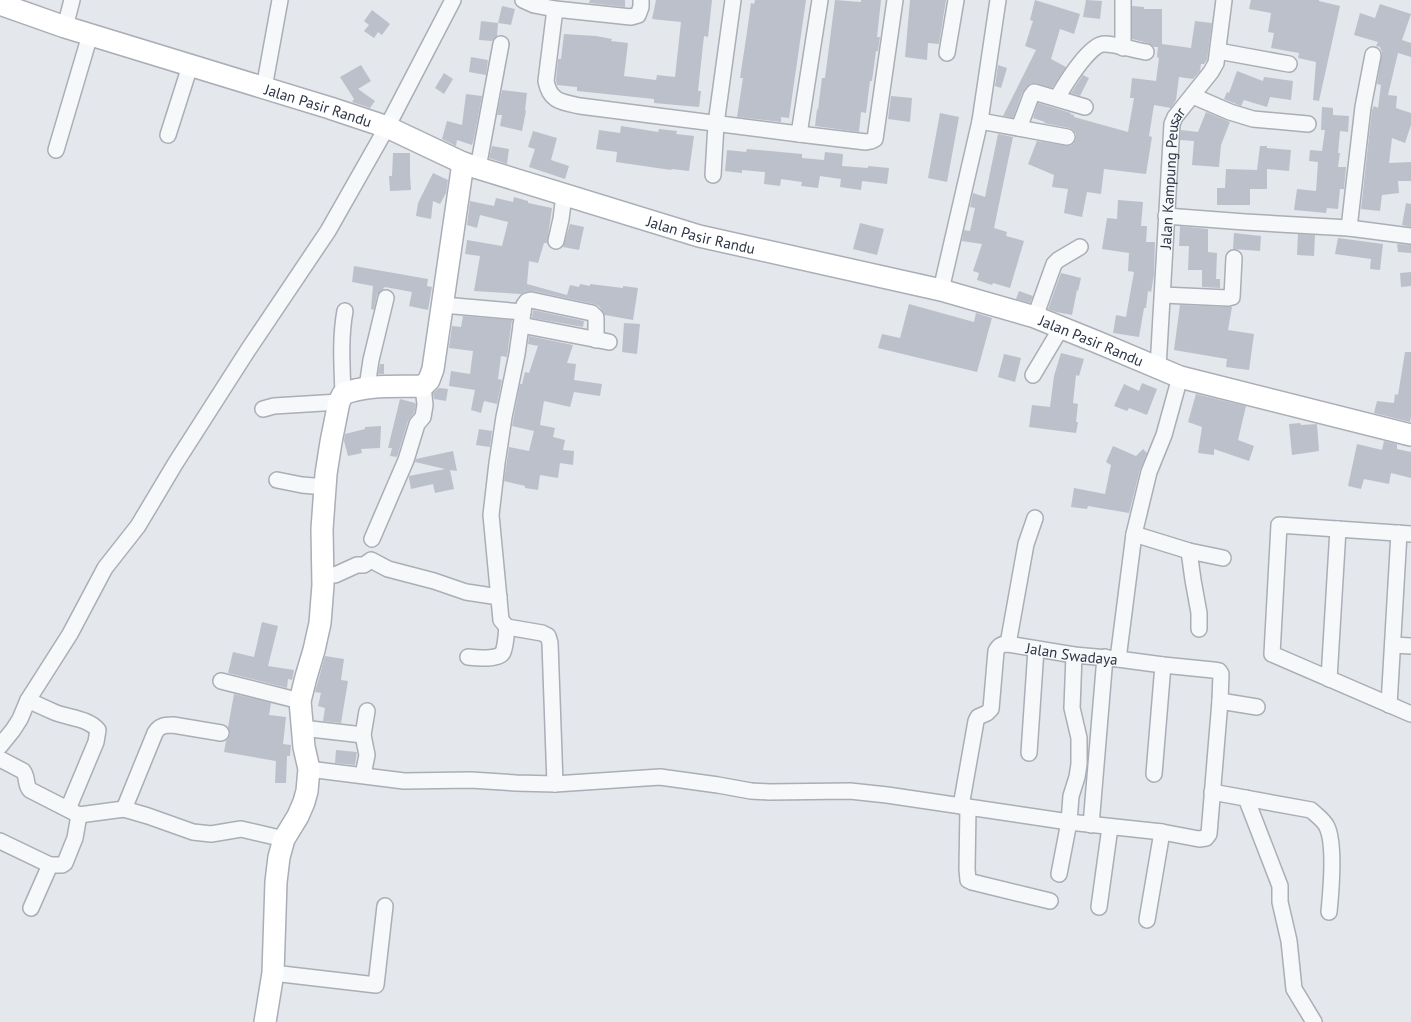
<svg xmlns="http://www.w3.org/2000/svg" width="1411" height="1022" viewBox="0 0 1411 1022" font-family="'PT Sans',sans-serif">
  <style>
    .building { fill: #bbc0ca }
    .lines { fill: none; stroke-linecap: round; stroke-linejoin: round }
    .street-casing { stroke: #a9aeb7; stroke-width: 18 }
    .secondary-casing { stroke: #a9aeb7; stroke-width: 24 }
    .street { stroke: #f7f8fa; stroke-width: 15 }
    .secondary { stroke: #fff; stroke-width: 21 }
    .labels { text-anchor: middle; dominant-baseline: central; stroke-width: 4; stroke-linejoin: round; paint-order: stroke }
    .street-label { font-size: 15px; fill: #2b3445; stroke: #f4f6f9 }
  </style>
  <rect width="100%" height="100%" fill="#e4e7ec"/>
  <path class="building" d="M590 0H625V7L589 3Z
    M656 0H712L708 37 704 36 698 91H701L699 107 654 103V99L577 91V87L557 85 556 80 558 59H561L564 34 596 36 612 39 611 41 628 43 624 76 656 80 657 75 675 77 681 22 652 19Z
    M755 0H806L789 118 781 117V122L737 117 743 78H740L747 32 751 3 754 4Z
    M835 0 861 2V0H881L877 37H880L878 51H876L872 81H870L866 113 861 112 859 132 815 126 817 109 818 110 822 78H825Z
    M910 0H946L939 44 928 43 927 60 905 57Z
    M1035 0 1080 14 1074 34 1060 29 1051 59 1066 67 1052 88 1036 83H1031L1027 86 1022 93 1013 118 1003 116 1036 50 1025 46 1033 21 1030 20Z
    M1086 0 1102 1 1100 19 1083 17Z
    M1251 0H1319V1L1340 6 1319 101 1313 100 1316 62 1298 58 1299 53 1271 48 1274 33 1268 32 1271 13 1249 9Z
    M1380 4 1411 14 1402 40 1411 43V57L1398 53 1388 95 1397 96 1396 108 1411 113V125L1405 143 1392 138 1389 163 1411 162V181H1398L1399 193 1382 195 1380 211 1361 209 1372 110 1374 106 1378 108 1381 85 1377 84 1382 52 1380 47 1376 46 1378 42 1354 35 1360 13 1375 18Z
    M502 6 515 9 511 25 498 23Z
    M1132 6 1144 7V9H1162V44L1191 48 1195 21 1212 23 1207 60 1204 64H1201L1200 71 1193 79 1179 77 1176 100 1171 108 1154 105 1149 136 1152 137 1146 174 1104 169 1101 194 1087 192 1082 217 1064 213 1068 189 1052 187 1054 175 1028 164 1037 141 1070 146 1074 143 1076 139V134L1073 130 1069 128 1044 123 1045 122 1033 118 1038 103 1071 113 1070 114 1074 115V117L1128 132 1134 98H1130L1132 78 1156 81 1159 58 1157 57 1158 47H1154L1148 43 1132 39Z
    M372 10 390 24 382 35 378 32 374 38 364 31 369 25 364 21Z
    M481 21 498 23 497 36 492 41 479 40Z
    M471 57 488 60 486 75 469 72Z
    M361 65 371 81 358 89 375 101 370 108 352 102 354 99 340 77Z
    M998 65 1007 68 1001 88 995 86Z
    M1237 71 1263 81 1264 77 1293 81 1291 100 1270 97 1267 107 1244 100 1241 106 1224 99 1227 92 1229 93Z
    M444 73 453 79 444 94 435 88Z
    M1083 75 1089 78 1080 96 1071 93Z
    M502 90 527 93 525 110 526 111 522 131 500 126 502 115H497Z
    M466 94 482 96 474 138 472 145 457 140 456 146 442 139 447 121 462 125Z
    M891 96 912 98 910 122 888 119Z
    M1322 107 1333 108V115L1349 116 1348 132 1340 131 1338 153H1340L1338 167H1346L1344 189H1340L1338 209 1327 208 1326 213 1294 210 1297 189 1316 191 1318 162 1309 161 1310 150 1322 151 1325 130H1321Z
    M1206 112 1230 122 1221 145 1219 167 1192 165 1194 141 1180 140 1181 130 1198 132Z
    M940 113 959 117 947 182 928 178Z
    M621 126 658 132 659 129 677 131 676 134 694 136 689 171 672 169 671 170 616 162 617 152 596 149 599 130 620 133Z
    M533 131 557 138 551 160 569 166 565 179 529 167 535 149 528 147Z
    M998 134 1013 137 994 228 1007 232 1006 236 1024 241 1010 288 993 283 992 285 977 280 979 273 973 271 982 244 962 241 964 230 970 231 975 208 970 207 973 193 985 197Z
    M492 146 509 149 507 164 489 158Z
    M1260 146H1267V148L1291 150 1289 171 1267 169V189H1250V205H1217V188H1225L1226 169 1257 170Z
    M747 149 802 154V158L824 160 825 152 843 154 842 166 868 168V166L889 168 887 184 862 181 861 190 840 187 841 179 820 176 818 188 801 186 802 182 781 179 780 186 764 184 765 172 742 170V173L725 171 727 150 746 152Z
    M393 153H410V175L411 190 390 191 389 176H392Z
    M433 173 448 180 446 193 440 204 433 201 431 219 416 216 418 203Z
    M514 197 528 201V203L552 208 547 243H544L538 263 529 261 527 284 567 295 570 285 579 287 580 284 590 286V284L623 288V286L638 288 633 320 605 315 599 306 594 304 533 291 525 292 521 294 474 291 480 256 465 254 467 240 502 246 508 222 480 215 477 228 467 225 470 201 494 206 496 198 513 202Z
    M1118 200 1143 202 1141 226H1147L1146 242H1155L1154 275 1151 292 1148 291 1146 308H1144L1139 337 1113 333 1116 315 1126 317 1134 272 1128 271 1129 253 1102 249 1107 218 1117 219Z
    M1406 203 1411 204V227L1402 225Z
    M860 223 884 229 877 255 853 249Z
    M570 224 584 227 579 250 563 247Z
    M1180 226 1208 229V252L1217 253 1216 279H1220V288L1202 287V270H1188L1189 246H1179Z
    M1234 233 1261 236 1260 251 1233 249Z
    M1298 234 1315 235 1314 256 1297 255Z
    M1338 238 1383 244 1380 270 1370 269 1371 259 1335 254Z
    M1397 244 1411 245V253L1398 252Z
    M354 266 428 279 427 286 432 287 428 310 409 306 412 292 385 287 377 295 374 310 371 309 373 286 352 282Z
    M1411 272V286L1401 287 1400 273Z
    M1061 273 1081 278 1078 291 1077 290 1072 315 1056 312 1048 309Z
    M1019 291 1033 296 1030 303 1016 299Z
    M909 304 974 322 976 313 992 318 977 372 878 348 882 334 900 338Z
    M1180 305 1232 307 1228 330 1254 334 1249 370 1226 367 1227 359 1174 350Z
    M533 310 584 321 583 327 532 318Z
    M463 316 512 320 507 357 501 356 498 379 502 380 497 404 484 401 481 413 471 410 475 390 449 386 451 371 470 374 473 351 449 348 452 326 461 327Z
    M624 323 640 324 637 354 622 352Z
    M529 336 573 345 567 363 576 364 574 380 602 384 600 396 574 392 570 407 544 401 540 425 555 428 553 437 565 440 563 450 574 451 573 465 560 463 558 478 540 475 538 490 525 488V486L504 481 509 447 529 451 534 431 512 426 520 384H522L525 372 529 373 538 346 528 344Z
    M1405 352H1411V416L1410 422 1374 413 1377 401 1394 403 1395 394 1398 395Z
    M1061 353 1084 359 1079 376 1076 375 1073 403 1078 404 1076 422H1078L1076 433 1029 427 1032 405 1050 407 1054 376Z
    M1004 354 1021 358 1015 382 998 377Z
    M380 364H384V374H378Z
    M1142 383 1157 389 1147 415 1129 408 1127 411 1114 406 1124 384 1139 391Z
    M439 388 448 389 446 401 434 399 433 393Z
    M1196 394 1246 406 1238 440 1254 446 1249 461 1214 449V455L1198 453 1202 427 1188 422Z
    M400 399 415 403 416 405 414 413 408 421 397 457 390 456 392 448H388Z
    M1300 423 1301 425 1317 424 1319 451 1292 455 1289 424Z
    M381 426 380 448 361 449 362 453 348 456 344 441 345 434 365 429V427Z
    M479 429 492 431 490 447 476 445Z
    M1384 441 1397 444V449L1411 452V478L1391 473 1389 484 1364 479 1361 489 1348 486 1357 444 1382 450Z
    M1113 446 1136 456 1143 449 1147 453 1140 470 1129 513 1088 506 1087 509 1071 507 1074 488 1105 494 1111 465 1106 462Z
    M453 451 457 471 450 470 454 489 435 493 433 484 411 489 409 478V476L445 469 415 462 416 459Z
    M262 622 278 626 268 666 294 670 292 680 288 679 287 688 228 673 233 652 254 657Z
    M325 656 344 659 341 680 348 681 341 723 323 721 325 708 318 706 321 693 315 692Z
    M234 694 271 703 269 715 286 717 283 744 291 745 290 756H287L286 783H275L276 761 224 752 226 741 228 739 230 734 228 727Z
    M336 750 357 752 355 765 335 763Z"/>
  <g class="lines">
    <g class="street-casing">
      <g id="street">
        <path d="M523 0 534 5 555 9"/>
        <path d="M641 0V7L638 15 631 17 555 9 546 81C550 102 562 102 580 106L799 134 820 0"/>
        <path d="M65 27 72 0"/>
        <path d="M1123 48V0"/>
        <path d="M1218 51 1289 64"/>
        <path d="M947 53 956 0"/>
        <path d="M264 88 280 0"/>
        <path d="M1193 96 1230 112 1253 119 1308 124"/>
        <path d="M1057 98C1064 86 1089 44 1104 44 1117 44 1133 50 1146 52"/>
        <path d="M980 121 1067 137"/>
        <path d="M1019 128 1031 96 1034 92 1085 107"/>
        <path d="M799 134 866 142 871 141 875 139 895 0"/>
        <path d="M168 135 190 66"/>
        <path d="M56 150 90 35"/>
        <path d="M478 168 501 44"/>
        <path d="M713 175 716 124 733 0"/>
        <path d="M1166 216 1245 222 1349 228 1411 236"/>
        <path d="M1349 228 1363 107 1373 55"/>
        <path d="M556 241 561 219 564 195"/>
        <path d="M941 290 980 121 998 0"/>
        <path d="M1163 295 1228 298 1232 297 1234 258"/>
        <path d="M443 305 523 312"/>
        <path d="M1035 317 1054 264 1058 260 1080 247"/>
        <path d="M521 325 609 342"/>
        <path id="s1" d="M1158 368 1172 124 1175 117 1211 72 1216 63 1224 0"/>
        <path d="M1033 375 1061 328"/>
        <path d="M367 387 371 360 386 298"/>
        <path d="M343 394C342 366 340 338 345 311"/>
        <path d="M263 409 274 406 339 402"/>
        <path d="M277 480 302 485 325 487"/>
        <path d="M1134 534 1189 551 1223 558"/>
        <path d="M1411 534 1279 525 1272 654 1411 714"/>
        <path d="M372 539 406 460 417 424 423 417 425 405 423 386"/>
        <path d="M1189 551 1193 580 1199 613V629"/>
        <path d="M322 574 335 575 357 565H364L371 560 388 569 434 581 466 592 499 597"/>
        <path d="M1008 644 1026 544 1035 518"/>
        <path d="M1393 645 1411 646"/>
        <path d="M468 657C476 658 500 660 503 652 506 645 506 634 507 627"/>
        <path d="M1329 679 1338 529"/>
        <path d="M221 681 300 701"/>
        <path d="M28 700C36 704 45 708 54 712 68 718 88 718 98 730L96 742 68 809"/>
        <path d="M1220 701 1257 707"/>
        <path d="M1389 705 1399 533"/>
        <path d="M302 728 363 735"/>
        <path d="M0 746 13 730 20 719 28 700 70 634 105 568 138 526 175 464 248 350 328 231 387 127 453 0"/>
        <path d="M1029 753 1036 649"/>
        <path d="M0 759 23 771C28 777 25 785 30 790L79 815 75 838 65 863 62 865H50L31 908"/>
        <path d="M309 769 404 781 471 780 516 783 555 784 660 777 718 785 751 791 769 792 850 791 887 795 1069 822 1162 832 1199 839 1206 838 1209 834 1220 701 1221 674 1219 671 1213 670 1163 665 1118 659"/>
        <path d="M1154 774 1163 665"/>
        <path d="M363 775 367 755 363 735 367 711"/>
        <path d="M555 784 550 643 548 636 542 633 507 627 501 620 491 515 497 463 504 417 517 354 524 305 527 301 531 300 592 313 596 317V340"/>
        <path d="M1212 792 1311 810C1316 815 1324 820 1327 827 1335 844 1331 892 1329 912"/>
        <path d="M1246 798 1280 886V902L1289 941 1294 989 1314 1022"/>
        <path id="s2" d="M961 806 976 721 978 717 987 713 991 709 996 651C999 645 1002 644 1008 644L1074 655 1118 659 1134 534 1149 472 1164 435 1180 377"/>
        <path d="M968 808 967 869 968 880 972 882 1050 901"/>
        <path d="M124 809 155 733C159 726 164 725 173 725L221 733"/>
        <path d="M79 815 124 809 148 816 193 832 211 834 241 829 284 839"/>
        <path d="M1091 825 1105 657"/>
        <path d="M0 841 50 865"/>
        <path d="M1059 874 1069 822 1071 796 1077 777 1079 764V738L1072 708 1074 655"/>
        <path d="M1099 907 1110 827"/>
        <path d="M1147 920 1162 832"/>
        <path d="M273 973 376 985 385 906"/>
      </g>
    </g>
    <g class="secondary-casing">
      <g id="secondary">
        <path id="s3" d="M0 4 65 27 330 108 387 127 463 163 478 168 699 236 941 290 1035 317 1097 342 1180 377 1411 435"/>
        <path d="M265 1022 273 973 276 882 279 857 284 839 298 816 304 802 307 791 309 769 304 747 300 701 306 677 314 650 320 623 323 585 322 529 326 474 331 442 339 402 343 394C368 384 396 387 423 386L429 380 433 369 463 163"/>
      </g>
    </g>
    <use href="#street" class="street"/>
    <use href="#secondary" class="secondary"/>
  </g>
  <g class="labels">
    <g class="street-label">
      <text stroke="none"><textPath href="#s3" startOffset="334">Jalan Pasir Randu</textPath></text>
      <text stroke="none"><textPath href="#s1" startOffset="191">Jalan Kampung Peusar</textPath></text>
      <text stroke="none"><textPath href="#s3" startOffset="739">Jalan Pasir Randu</textPath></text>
      <text stroke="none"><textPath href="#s3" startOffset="1144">Jalan Pasir Randu</textPath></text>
      <text stroke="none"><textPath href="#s2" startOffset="244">Jalan Swadaya</textPath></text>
    </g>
  </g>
</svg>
